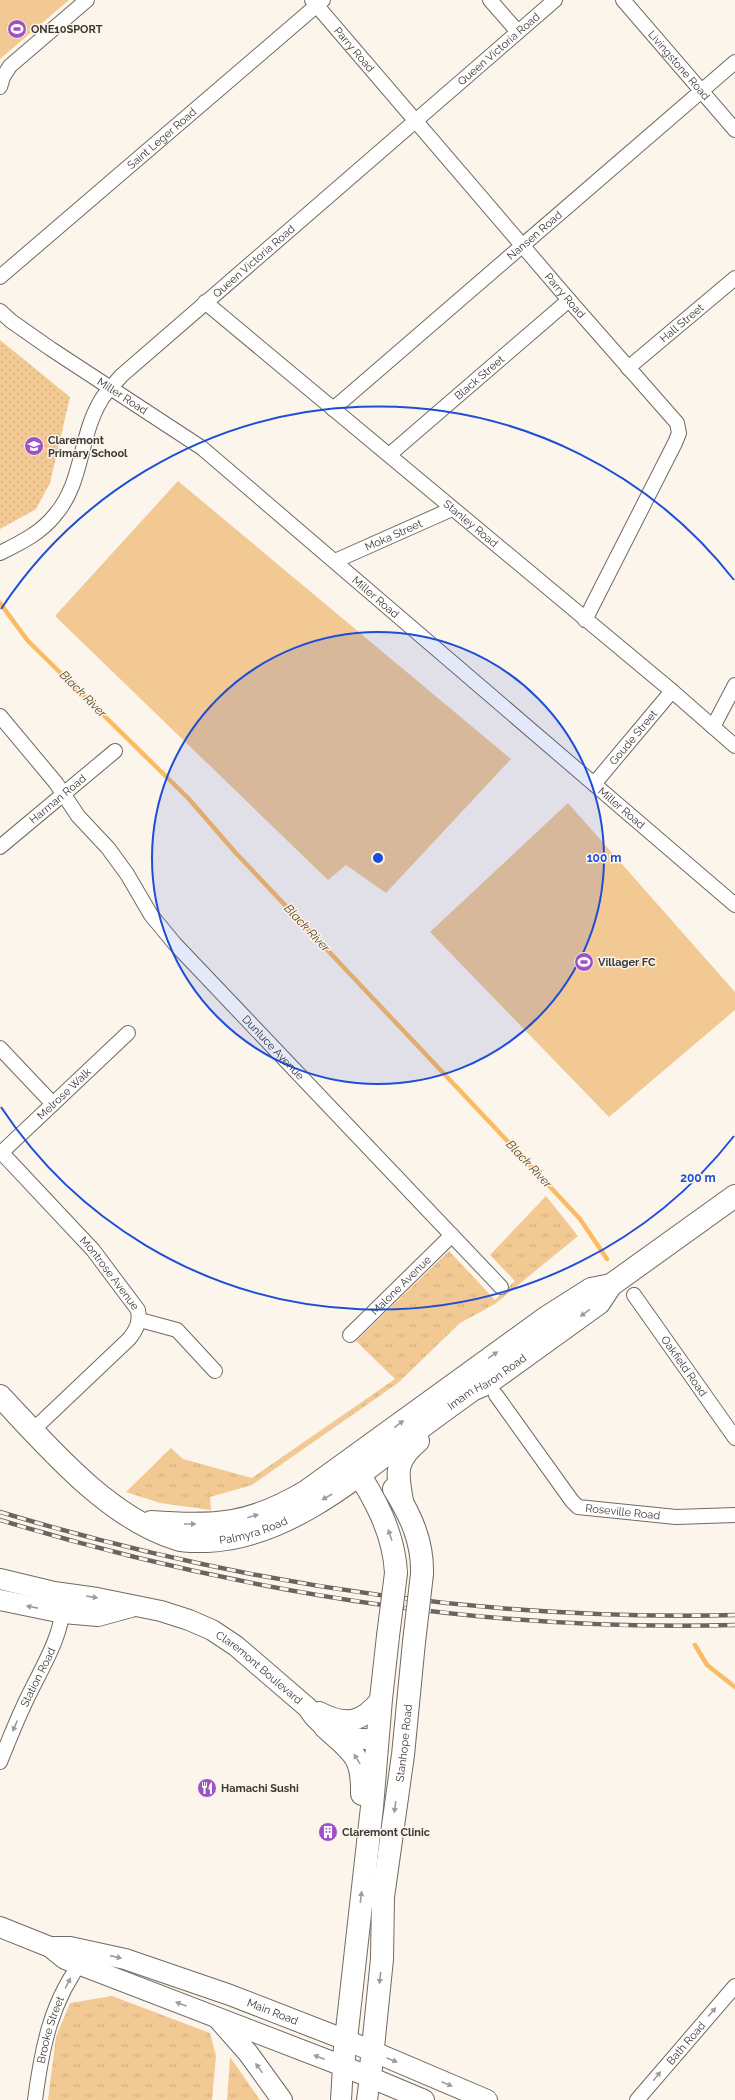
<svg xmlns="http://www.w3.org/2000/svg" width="735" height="2100" viewBox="0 0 735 2100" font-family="Raleway,sans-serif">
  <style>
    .grass { fill: url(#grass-tufts) }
    .park { fill: url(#park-dots) }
    .pitch { fill: #f2c893 }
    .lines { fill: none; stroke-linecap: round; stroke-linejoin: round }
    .stream { stroke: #fbbb63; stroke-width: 4.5 }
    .street-casing { stroke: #716a62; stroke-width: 16 }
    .secondary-casing { stroke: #716a62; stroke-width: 22 }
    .primary-casing { stroke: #716a62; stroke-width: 24 }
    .street { stroke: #fff; stroke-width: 14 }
    .secondary { stroke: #fff; stroke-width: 20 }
    .primary { stroke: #fff; stroke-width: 22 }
    .rail-casing { stroke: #686460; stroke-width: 4.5 }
    .rail { stroke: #fcf5ec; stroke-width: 3; stroke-dasharray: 9; stroke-linecap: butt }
    .primary-bridge-casing { stroke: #716a62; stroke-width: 24; stroke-linecap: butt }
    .primary-bridge { stroke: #fff; stroke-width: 22 }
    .oneway { fill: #9d9c9a }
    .ring { fill: none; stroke: #1d4ed8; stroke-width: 2 }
    .labels { text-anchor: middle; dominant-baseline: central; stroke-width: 3; stroke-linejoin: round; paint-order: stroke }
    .poi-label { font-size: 11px; font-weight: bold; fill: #3b3835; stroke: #fcf5ec; text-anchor: start }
    .street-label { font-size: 11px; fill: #3b3835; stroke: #fcf5ec }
    .water-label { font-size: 12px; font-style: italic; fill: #604621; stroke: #fcf5ec }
    .centre { fill: #1d4ed8; stroke: #fcf5ec; stroke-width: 2 }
    .ring-label { font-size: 12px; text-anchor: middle; font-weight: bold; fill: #1d4ed8; stroke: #fcf5ec; stroke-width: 3; stroke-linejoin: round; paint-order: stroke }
  </style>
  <defs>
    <pattern id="grass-tufts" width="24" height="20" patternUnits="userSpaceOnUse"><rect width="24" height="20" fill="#f2c893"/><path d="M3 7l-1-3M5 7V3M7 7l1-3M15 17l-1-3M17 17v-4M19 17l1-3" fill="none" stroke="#d0ad7f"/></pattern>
    <pattern id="park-dots" width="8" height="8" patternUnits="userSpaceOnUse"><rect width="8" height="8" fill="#f2c893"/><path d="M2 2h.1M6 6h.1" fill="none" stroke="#d0ad7f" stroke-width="1.8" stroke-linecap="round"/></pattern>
  </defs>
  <rect width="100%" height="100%" fill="#fcf5ec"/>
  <path class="grass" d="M546 1196 578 1236 495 1304 460 1323 398 1383 252 1485 210 1497 211 1510 160 1503 126 1492 171 1448 183 1459 252 1478 395 1379 356 1341 449 1251 495 1300 515 1281 490 1255Z
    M112 1996 210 2033 216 2056 212 2100H48L56 2037 70 2003Z
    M230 2057 260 2100H227Z"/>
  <path class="park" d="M0 340 70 397 50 483 36 509 0 529Z"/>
  <path class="pitch" d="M0 0H69L0 59Z
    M178 481 511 759 386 893 346 865 328 880 55 616Z
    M568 803 735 992V1010L609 1117 430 932Z"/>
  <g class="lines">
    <path class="stream" d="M0 603 28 641 188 798 235 852 514 1148 580 1219 607 1259
      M695 1645 707 1665 735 1687"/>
    <g class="street-casing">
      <g id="street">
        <path id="s1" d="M312 0 569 300 677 423 679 433 675 443 585 620"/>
        <path d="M490 0 518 32"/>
        <path id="s2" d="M623 0 735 130"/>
        <path d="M0 87 3 77 10 66 87 0"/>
        <path id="s3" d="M0 277 323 0"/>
        <path id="s4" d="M205 302 672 691 735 746"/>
        <path id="s5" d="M0 311 11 321 51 349 202 448 735 905"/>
        <path id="s6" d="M628 368 735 278"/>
        <path id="s7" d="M333 409 735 62"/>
        <path id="s8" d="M389 455 569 300"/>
        <path id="s9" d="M0 553C20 543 41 533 55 515 83 483 79 438 100 402 105 392 114 385 121 376L555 0"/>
        <path id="s10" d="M335 561 452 509"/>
        <path id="s11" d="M0 716 56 783 78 816 108 848 127 874 151 915 175 944 501 1287"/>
        <path d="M713 727 735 685"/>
        <path id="s12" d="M594 784 672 691"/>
        <path id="s13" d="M0 847 115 751"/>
        <path d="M0 1048 53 1104"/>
        <path id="s14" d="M1 1152 93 1250 138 1310C140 1322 137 1329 129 1339L33 1430"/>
        <path id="s15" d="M0 1154 128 1033"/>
        <path id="s16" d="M634 1295 735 1438"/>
        <path d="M140 1320 177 1330 215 1371"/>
        <path id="s17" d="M350 1335 452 1235"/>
        <path id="s18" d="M496 1395 572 1501 578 1507 676 1517 735 1515"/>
        <path id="s19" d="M0 1762C8 1742 16 1722 25 1703 37 1676 65 1633 62 1604"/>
        <path id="s20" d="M35 2100C42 2047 51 2000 85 1957"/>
        <path id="s21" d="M637 2100 735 1986"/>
      </g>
    </g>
    <g class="secondary-casing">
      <g id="secondary">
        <path id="s22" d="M0 1579 54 1592 97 1598 161 1611 189 1620 212 1630 236 1646 308 1708C322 1732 350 1741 378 1739"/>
        <path d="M0 1600 63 1613 98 1616 131 1607"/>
        <path d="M319 1712C346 1726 362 1723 381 1699"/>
        <path d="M0 1927 50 1947 65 1959 343 2066 424 2100"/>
        <path id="s23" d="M50 1947H70L125 1959 230 1995 346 2040 487 2100"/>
        <path d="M219 2020 248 2053 282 2100"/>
        <path d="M341 2100 343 2066"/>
        <path d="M367 2100 370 2077"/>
      </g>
    </g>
    <g class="primary-casing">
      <g id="primary">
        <path id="s24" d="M0 1396C48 1447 108 1518 177 1539 186 1542 197 1541 207 1541 283 1538 351 1482 408 1437 429 1421 450 1406 472 1390L488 1383 599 1303 611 1285 735 1196"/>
        <path d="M352 1463C374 1497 394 1532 396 1573"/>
        <path d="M394 1489C411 1516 423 1542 422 1574"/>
        <path d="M402 1501C397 1473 394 1461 418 1441"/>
        <path d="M151 1522C216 1527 250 1525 307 1491L547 1317 591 1289 611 1285"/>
        <path d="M325 1727C352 1752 363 1755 362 1794"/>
        <path d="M343 2066 372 1807 381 1699 388 1636"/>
        <path id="s25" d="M370 2077 382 1959 383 1897 403 1755 414 1642"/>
      </g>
    </g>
    <use href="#street" class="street"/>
    <use href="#secondary" class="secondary"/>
    <use href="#primary" class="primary"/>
    <g class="rail-casing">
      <path id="rail" d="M0 1512C239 1584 486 1621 735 1615
        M0 1520C238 1592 486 1632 735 1625"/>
    </g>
    <use href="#rail" class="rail"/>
    <g class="primary-bridge-casing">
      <path id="primary-bridge" d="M388 1636 396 1573
        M414 1642 422 1574"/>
    </g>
    <use href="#primary-bridge" class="primary-bridge"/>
  </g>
  <defs><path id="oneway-solid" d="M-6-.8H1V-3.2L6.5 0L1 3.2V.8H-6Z"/></defs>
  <g class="oneway">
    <use href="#oneway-solid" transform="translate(585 1313) rotate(144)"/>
    <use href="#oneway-solid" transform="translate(493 1355) rotate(-35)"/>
    <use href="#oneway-solid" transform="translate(399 1424) rotate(-37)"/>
    <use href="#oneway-solid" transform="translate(327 1497) rotate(150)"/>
    <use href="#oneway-solid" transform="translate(253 1516) rotate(-16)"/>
    <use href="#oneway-solid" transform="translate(190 1524)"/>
    <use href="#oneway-solid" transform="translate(390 1535) rotate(-109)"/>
    <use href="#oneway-solid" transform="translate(92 1597) rotate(9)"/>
    <use href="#oneway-solid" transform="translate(32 1607) rotate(-169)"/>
    <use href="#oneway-solid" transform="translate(15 1726) rotate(113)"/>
    <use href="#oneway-solid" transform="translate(357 1759) rotate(-122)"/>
    <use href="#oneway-solid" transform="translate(395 1807) rotate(98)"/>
    <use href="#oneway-solid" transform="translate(361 1897) rotate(-83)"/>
    <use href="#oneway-solid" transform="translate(116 1957) rotate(13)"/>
    <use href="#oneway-solid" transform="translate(380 1978) rotate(96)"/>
    <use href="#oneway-solid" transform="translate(68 1983) rotate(-63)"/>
    <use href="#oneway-solid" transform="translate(181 2004) rotate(-160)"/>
    <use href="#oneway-solid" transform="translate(712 2012) rotate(-49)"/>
    <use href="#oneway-solid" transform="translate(319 2057) rotate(-159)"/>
    <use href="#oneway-solid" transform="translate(392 2060) rotate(23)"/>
    <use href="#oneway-solid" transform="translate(259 2068) rotate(-126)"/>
    <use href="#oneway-solid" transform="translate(657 2076) rotate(-51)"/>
    <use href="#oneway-solid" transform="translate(447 2084) rotate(23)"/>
  </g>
  <circle cx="378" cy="858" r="226" fill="#1d4ed8" fill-opacity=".12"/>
  <g class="ring">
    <circle cx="378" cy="858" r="226"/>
    <path d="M734 1136A452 452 0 0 1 1 1107M1 609A452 452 0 0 1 734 580"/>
  </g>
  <defs>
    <g id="stadium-disc" transform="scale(1)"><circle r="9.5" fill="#9e52c4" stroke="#fcf5ec"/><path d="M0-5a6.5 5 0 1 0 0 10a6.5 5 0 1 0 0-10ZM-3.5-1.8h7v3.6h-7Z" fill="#fff"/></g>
    <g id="school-disc" transform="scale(1)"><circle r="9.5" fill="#9e52c4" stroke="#fcf5ec"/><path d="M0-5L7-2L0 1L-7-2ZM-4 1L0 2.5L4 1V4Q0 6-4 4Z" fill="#fff"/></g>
    <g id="restaurant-disc" transform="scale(1)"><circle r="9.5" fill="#9e52c4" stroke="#fcf5ec"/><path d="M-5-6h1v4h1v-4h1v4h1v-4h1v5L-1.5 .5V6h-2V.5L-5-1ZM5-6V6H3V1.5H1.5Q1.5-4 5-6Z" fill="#fff"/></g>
    <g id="building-disc" transform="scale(1)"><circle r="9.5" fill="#9e52c4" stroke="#fcf5ec"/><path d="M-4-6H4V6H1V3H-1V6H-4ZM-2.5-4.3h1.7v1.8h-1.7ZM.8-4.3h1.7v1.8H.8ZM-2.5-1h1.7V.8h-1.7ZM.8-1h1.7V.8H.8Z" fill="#fff"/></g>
  </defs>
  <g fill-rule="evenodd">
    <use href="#stadium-disc" x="17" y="29"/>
    <use href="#school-disc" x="34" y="446"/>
    <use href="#stadium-disc" x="584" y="962"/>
    <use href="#restaurant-disc" x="207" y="1788"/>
    <use href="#building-disc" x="328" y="1832"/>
  </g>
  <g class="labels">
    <g class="poi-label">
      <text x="31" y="29">ONE10SPORT</text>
      <text x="48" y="440">Claremont<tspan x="48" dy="13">Primary School</tspan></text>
      <text x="598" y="962">Villager FC</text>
      <text x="221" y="1788">Hamachi Sushi</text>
      <text x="342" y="1832">Claremont Clinic</text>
    </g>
    <g class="street-label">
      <text stroke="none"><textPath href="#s1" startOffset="65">Parry Road</textPath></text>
      <text stroke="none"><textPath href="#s9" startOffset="723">Queen Victoria Road</textPath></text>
      <text stroke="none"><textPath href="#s2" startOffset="86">Livingstone Road</textPath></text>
      <text stroke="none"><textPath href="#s3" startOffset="213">Saint Leger Road</textPath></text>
      <text stroke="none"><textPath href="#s7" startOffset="266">Nansen Road</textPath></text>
      <text stroke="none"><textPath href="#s9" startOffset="399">Queen Victoria Road</textPath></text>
      <text stroke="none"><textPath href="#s1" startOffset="389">Parry Road</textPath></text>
      <text stroke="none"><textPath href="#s6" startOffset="70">Hall Street</textPath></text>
      <text stroke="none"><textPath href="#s8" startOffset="119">Black Street</textPath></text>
      <text stroke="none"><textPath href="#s5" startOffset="149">Miller Road</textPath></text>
      <text stroke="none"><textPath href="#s4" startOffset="346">Stanley Road</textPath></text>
      <text stroke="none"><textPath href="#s10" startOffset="64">Moka Street</textPath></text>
      <text stroke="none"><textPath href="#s5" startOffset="473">Miller Road</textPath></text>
      <text stroke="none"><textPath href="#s12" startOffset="61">Goude Street</textPath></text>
      <text stroke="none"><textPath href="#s13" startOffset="75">Harman Road</textPath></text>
      <text stroke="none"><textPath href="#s5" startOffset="797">Miller Road</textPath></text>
      <text stroke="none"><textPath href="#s11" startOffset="431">Dunluce Avenue</textPath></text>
      <text stroke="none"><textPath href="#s15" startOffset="88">Melrose Walk</textPath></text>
      <text stroke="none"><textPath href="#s14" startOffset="163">Montrose Avenue</textPath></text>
      <text stroke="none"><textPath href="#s17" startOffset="71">Malone Avenue</textPath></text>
      <text stroke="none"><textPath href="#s16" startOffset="87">Oakfield Road</textPath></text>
      <text stroke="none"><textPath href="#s24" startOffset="587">Imam Haron Road</textPath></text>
      <text stroke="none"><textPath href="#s18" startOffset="184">Roseville Road</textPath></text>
      <text stroke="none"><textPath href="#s24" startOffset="308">Palmyra Road</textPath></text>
      <text stroke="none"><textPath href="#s22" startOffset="279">Claremont Boulevard</textPath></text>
      <text stroke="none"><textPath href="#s19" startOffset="93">Station Road</textPath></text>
      <text stroke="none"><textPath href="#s25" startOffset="336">Stanhope Road</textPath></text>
      <text stroke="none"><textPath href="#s23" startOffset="233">Main Road</textPath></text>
      <text stroke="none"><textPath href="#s20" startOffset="72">Brooke Street</textPath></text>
      <text stroke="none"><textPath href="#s21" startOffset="75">Bath Road</textPath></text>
    </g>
    <g class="water-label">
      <text transform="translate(83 694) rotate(45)">Black River</text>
      <text transform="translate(307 928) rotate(47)">Black River</text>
      <text transform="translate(529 1164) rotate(47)">Black River</text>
    </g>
  </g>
  <circle cx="378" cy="858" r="6" class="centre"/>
  <g class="ring-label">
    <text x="604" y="862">100 m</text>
    <text x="698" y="1182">200 m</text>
  </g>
</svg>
